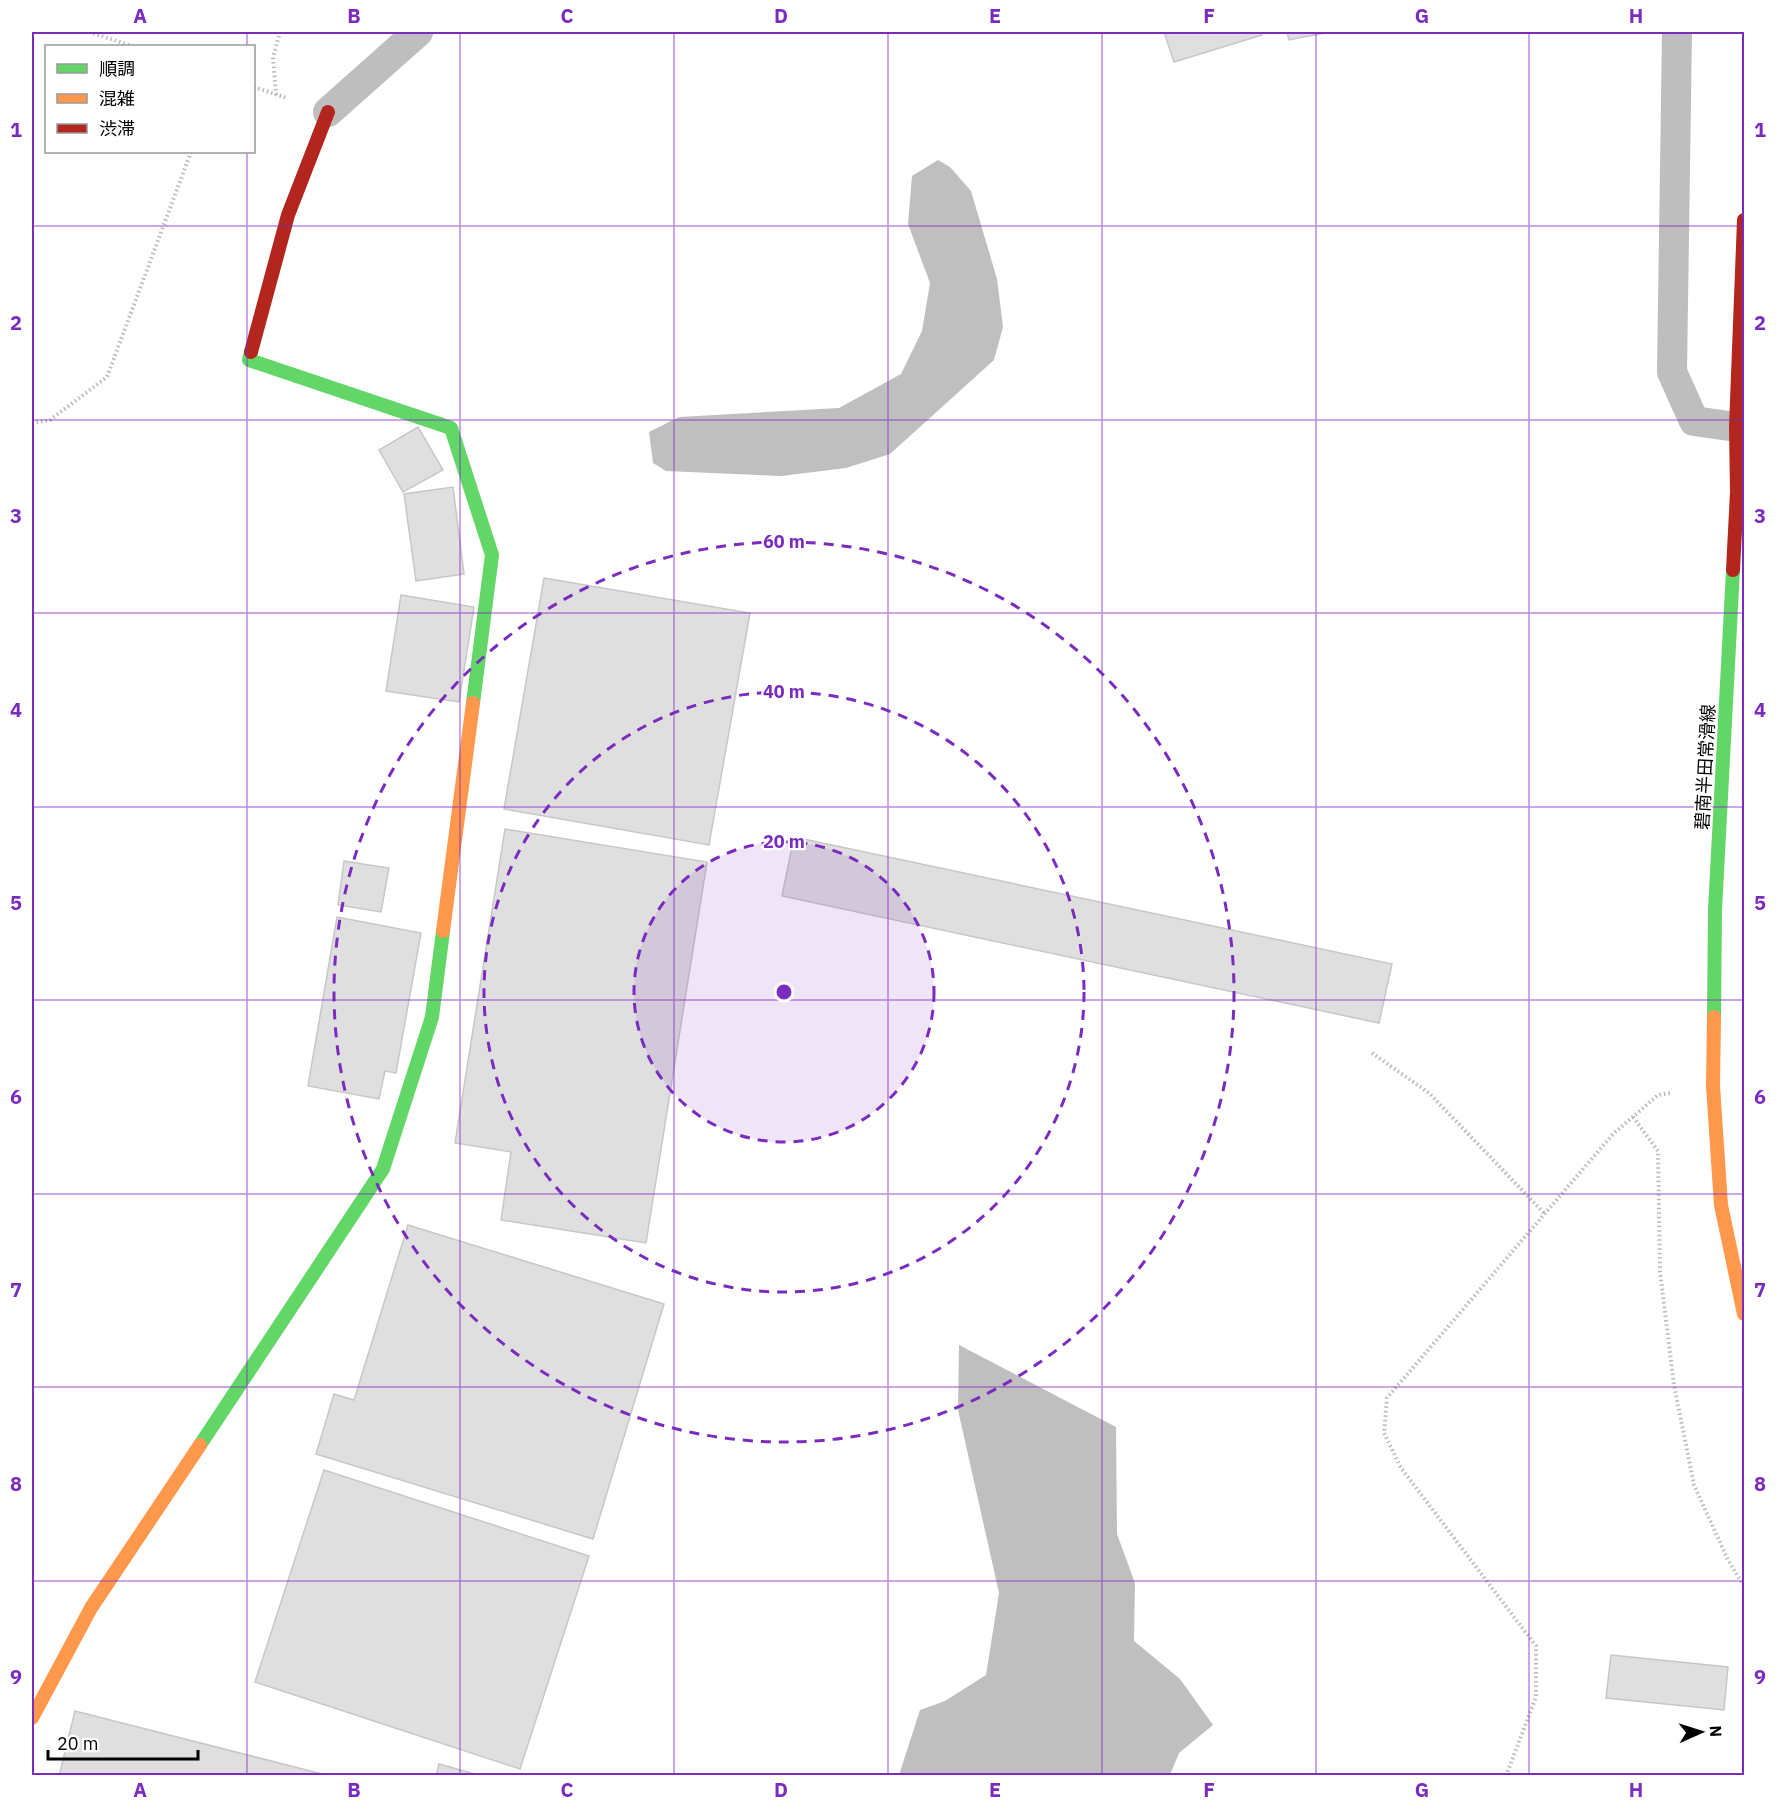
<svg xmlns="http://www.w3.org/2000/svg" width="1776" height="1807" viewBox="0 0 1776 1807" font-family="'IBM Plex Sans','Noto Sans JP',sans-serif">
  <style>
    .water { fill: #bfbfbf }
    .building { fill: #dfdfdf; stroke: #c7c7c7; stroke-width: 1.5 }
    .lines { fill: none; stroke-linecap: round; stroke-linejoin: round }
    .path { stroke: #b9b9b9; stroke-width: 4; stroke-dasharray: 1.5 3; stroke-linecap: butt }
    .lane { stroke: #bebebe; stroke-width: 30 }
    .fast { stroke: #63d668; stroke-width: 14 }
    .slow { stroke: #ff974d; stroke-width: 14 }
    .jam { stroke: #b3261e; stroke-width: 14 }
    .grid { fill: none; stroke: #7b2cbf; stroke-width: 1.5; stroke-opacity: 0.55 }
    .ring { fill: none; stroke: #7b2cbf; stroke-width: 3; stroke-dasharray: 10 8 }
    .labels { text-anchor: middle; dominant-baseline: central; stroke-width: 4.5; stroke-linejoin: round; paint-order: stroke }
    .street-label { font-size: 18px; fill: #000; stroke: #fff }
    .centre { fill: #7b2cbf; stroke: #fff; stroke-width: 3 }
    .ring-label { font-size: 18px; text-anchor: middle; font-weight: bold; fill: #7b2cbf; stroke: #fff; stroke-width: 4.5; stroke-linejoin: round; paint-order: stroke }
    .neatline { fill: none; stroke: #7b2cbf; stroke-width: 2 }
    .grid-label { font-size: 20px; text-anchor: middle; font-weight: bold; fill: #7b2cbf }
  </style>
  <rect width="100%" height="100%" fill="#fff"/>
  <path class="water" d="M938 160 950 167 971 191 997 279 1003 327 994 360 890 454 846 468 781 476 666 471 653 463 649 432 679 417 839 408 901 374 922 331 930 283 908 224 912 176Z
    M959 1345 1116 1427 1117 1534 1135 1583 1134 1641 1180 1679 1213 1725 1179 1753 1170 1775H899L920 1710 945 1701 986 1675 999 1593 958 1410Z"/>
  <path class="building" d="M1164 32H1261L1262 35 1174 62Z
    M1287 32H1330L1289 40Z
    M418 427 443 470 403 492 379 450Z
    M453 487 464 574 416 581 404 494Z
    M544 578 750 613 709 845 504 809Z
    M401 595 474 607 459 702 386 691Z
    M505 829 707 862 646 1243 501 1220 511 1152 455 1143Z
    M794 837 1392 964 1379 1023 782 896Z
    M344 861 389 868 381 912 338 905Z
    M337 917 421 933 396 1073 385 1071 379 1099 308 1086Z
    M408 1225 664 1304 593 1539 316 1454 334 1394 354 1400Z
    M324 1470 589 1556 520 1769 255 1682Z
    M1611 1655 1728 1667 1724 1710 1606 1698Z
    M75 1711 330 1776H59Z
    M439 1764 482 1776H436Z"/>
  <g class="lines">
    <path class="path" d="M89 32 132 46
      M254 87 287 98
      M276 95 273 57 280 32
      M32 423 50 420 107 377 191 152
      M1372 1053 1429 1093 1544 1213
      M1633 1117 1658 1151 1660 1272 1674 1385 1694 1485 1728 1560 1744 1586
      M1506 1776 1536 1697V1646L1401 1468 1384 1433 1387 1398 1613 1134 1658 1095 1670 1093"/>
    <path class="lane" d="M1677 32 1672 372 1694 421 1736 427
      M328 112 418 32"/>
    <path class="fast" d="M251 352 249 360 451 428 492 555 473 703
      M1714 1017 1715 910 1733 570
      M200 1445 383 1169 432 1017 443 931"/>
    <path class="slow" d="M443 931 473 703
      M1714 1017 1713 1086 1721 1205 1744 1314
      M32 1718 91 1608 200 1445"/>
    <path class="jam" d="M251 352 288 215 328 112
      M1733 570 1737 492 1736 427 1744 220"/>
  </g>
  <path class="grid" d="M247 32V46M460 32V1776M674 32V1776M888 32V1776M1102 32V1776M1316 32V1776M1529 32V1776M247 152V1776M32 226H1744M32 420H1744M32 613H1744M32 807H1744M32 1000H1744M32 1194H1744M32 1387H1744M32 1581H1744"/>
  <circle cx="784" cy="992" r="150" fill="#7b2cbf" fill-opacity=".12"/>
  <g class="ring">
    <circle cx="784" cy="992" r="150"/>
    <circle cx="784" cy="992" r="300"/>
    <circle cx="784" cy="992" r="450"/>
  </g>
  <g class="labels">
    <g class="street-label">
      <text transform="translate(1705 767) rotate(-87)">碧南半田常滑線</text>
    </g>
  </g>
  <circle cx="784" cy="992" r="9" class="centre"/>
  <g class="ring-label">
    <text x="784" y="548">60 m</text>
    <text x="784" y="698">40 m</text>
    <text x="784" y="848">20 m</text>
  </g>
  <rect width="1776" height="1807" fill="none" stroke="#ffffff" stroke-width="66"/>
  <rect x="45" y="45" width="210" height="108" fill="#ffffff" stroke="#999999" stroke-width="1.5"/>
  <rect x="57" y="64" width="30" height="9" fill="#63d668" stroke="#999999" stroke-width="1.5"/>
  <text x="99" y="75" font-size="18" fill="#000000">順調</text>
  <rect x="57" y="94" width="30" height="9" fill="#ff974d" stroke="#999999" stroke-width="1.5"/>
  <text x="99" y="105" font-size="18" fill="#000000">混雑</text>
  <rect x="57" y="124" width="30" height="9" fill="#b3261e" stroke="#999999" stroke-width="1.5"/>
  <text x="99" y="135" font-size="18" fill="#000000">渋滞</text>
  <g transform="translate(1701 1732) rotate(87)" stroke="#ffffff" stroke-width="4.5" paint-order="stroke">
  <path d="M0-4.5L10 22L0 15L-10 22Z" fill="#000000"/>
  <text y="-9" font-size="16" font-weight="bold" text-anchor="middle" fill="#000000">N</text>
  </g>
  <path d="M48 1750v9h150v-9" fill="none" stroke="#000000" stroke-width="3"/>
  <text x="57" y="1750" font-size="18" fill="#000000" stroke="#ffffff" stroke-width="4.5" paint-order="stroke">20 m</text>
  <rect x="33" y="33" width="1710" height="1741" class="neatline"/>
  <g class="grid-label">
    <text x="140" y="23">A</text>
    <text x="354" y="23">B</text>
    <text x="567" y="23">C</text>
    <text x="781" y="23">D</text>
    <text x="995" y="23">E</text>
    <text x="1209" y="23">F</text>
    <text x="1422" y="23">G</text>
    <text x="1636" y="23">H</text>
    <text x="16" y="137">1</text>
    <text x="1760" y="137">1</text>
    <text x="16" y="330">2</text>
    <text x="1760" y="330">2</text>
    <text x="16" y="523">3</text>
    <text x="1760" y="523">3</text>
    <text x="16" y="717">4</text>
    <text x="1760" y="717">4</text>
    <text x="16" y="910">5</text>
    <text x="1760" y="910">5</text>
    <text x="16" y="1104">6</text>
    <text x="1760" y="1104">6</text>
    <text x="16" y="1297">7</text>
    <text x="1760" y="1297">7</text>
    <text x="16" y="1491">8</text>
    <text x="1760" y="1491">8</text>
    <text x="16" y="1684">9</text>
    <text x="1760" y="1684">9</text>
    <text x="140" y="1797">A</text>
    <text x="354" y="1797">B</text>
    <text x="567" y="1797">C</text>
    <text x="781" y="1797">D</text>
    <text x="995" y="1797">E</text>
    <text x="1209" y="1797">F</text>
    <text x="1422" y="1797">G</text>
    <text x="1636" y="1797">H</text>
  </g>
</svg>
